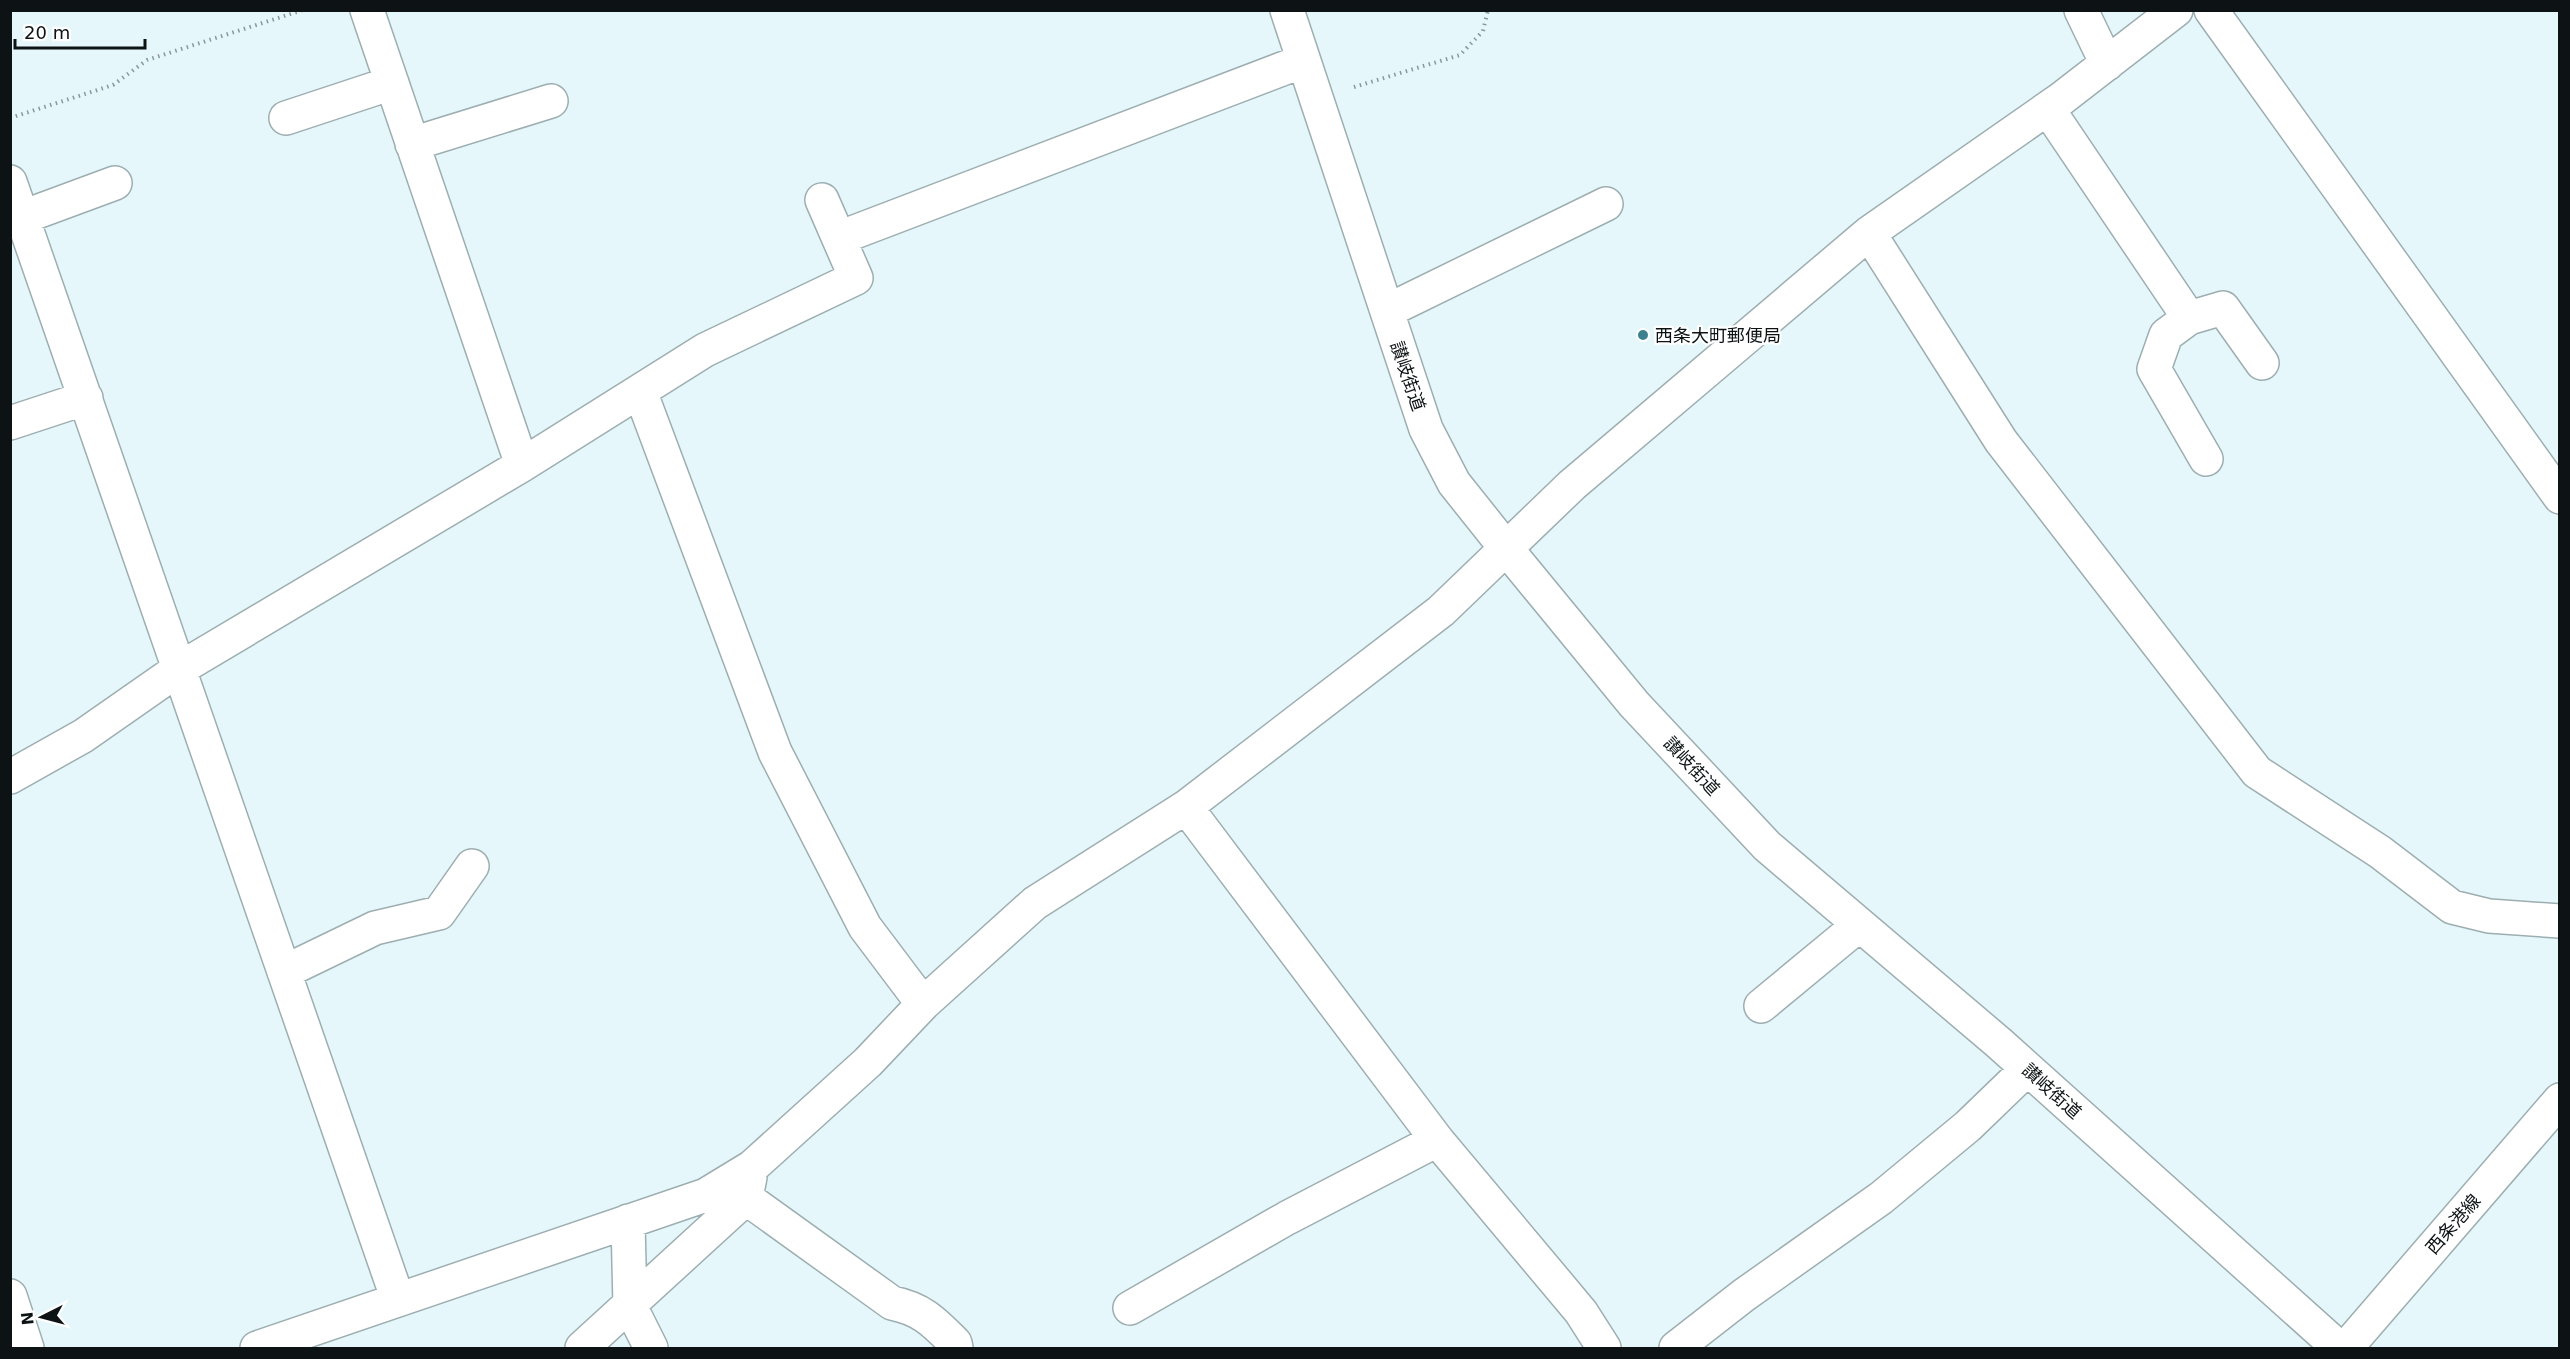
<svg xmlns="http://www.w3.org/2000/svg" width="2570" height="1359" viewBox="0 0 2570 1359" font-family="'DejaVu Sans','Noto Sans JP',sans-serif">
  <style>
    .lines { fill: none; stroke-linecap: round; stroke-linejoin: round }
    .street-casing { stroke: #9daeb1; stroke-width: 36 }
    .secondary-casing { stroke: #9daeb1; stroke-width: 36 }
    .path { stroke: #8b989b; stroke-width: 4; stroke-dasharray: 1.5 4.5; stroke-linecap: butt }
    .street { stroke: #fff; stroke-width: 33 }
    .secondary { stroke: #fff; stroke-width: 33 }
    .poi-dot { fill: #3b808e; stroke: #fff; stroke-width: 2 }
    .labels { text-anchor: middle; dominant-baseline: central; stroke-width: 4.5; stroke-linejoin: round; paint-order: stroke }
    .poi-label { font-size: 18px; fill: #0d1314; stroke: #fff; text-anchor: start }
    .street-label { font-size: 18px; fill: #0d1314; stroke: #fff }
  </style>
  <rect width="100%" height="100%" fill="#e6f7fb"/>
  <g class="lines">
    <g class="street-casing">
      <path id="street" d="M367 10 522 465
        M1287 10 1426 429 1454 483 1505 547 1634 704 1767 846 1999 1043 2339 1348
        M2081 10 2107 64
        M2211 10 2560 497
        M2048 109 2189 318
        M286 118 392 83
        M412 144 551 101
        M10 182 398 1300
        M23 217 115 183
        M1869 233 2001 441 2257 772 2380 852 2452 907 2489 916 2560 921
        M839 238 1303 61
        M1387 311 1606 204
        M640 391 775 752 865 927 923 1004
        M10 423 86 398
        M2206 459 2154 369 2166 335 2189 318 2223 308 2262 363
        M10 777 83 736 179 669 522 465 705 350 856 278 822 200
        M1186 807 1437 1140 1581 1312 1604 1348
        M284 972 375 928 439 913 472 866
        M1761 1006 1859 925
        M746 1198 892 1303C922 1309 934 1322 955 1343L956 1348
        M628 1221 630 1306 651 1348
        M10 1296 27 1348
        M1130 1308 1287 1218 1437 1140
        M257 1348 706 1195 752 1167 868 1062 923 1004 1035 903 1186 807 1441 611 1572 485 1869 233 2061 99 2176 10
        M582 1348 746 1198 750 1177
        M1676 1348 1744 1295 1881 1198 1968 1126 2027 1069"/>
    </g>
    <g class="secondary-casing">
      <path id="secondary" d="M2346 1348 2560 1100"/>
    </g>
    <path class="path" d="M1354 87 1460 55 1483 31 1488 10
      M10 118 113 85 147 60 303 10"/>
    <use href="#street" class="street"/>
    <use href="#secondary" class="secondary"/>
  </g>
  <circle class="poi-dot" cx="1643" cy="335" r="6"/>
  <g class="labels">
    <g class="poi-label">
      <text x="1655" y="335">西条大町郵便局</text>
    </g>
    <g class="street-label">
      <text transform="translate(1408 376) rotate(71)">讃岐街道</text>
      <text transform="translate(1692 766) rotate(47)">讃岐街道</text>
      <text transform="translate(2052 1091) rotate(42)">讃岐街道</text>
      <text transform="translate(2453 1224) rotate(-49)">西条港線</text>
    </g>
  </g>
  <rect width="2570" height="1359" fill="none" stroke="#0d1314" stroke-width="24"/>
  <g transform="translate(42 1317) rotate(264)" stroke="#ffffff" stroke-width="4.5" paint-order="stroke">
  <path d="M0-4.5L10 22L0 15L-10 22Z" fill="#0d1314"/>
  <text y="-9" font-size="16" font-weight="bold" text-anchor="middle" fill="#0d1314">N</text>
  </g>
  <path d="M15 39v9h130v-9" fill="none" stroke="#0d1314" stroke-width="3"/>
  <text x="24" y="39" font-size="18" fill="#0d1314" stroke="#ffffff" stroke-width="4.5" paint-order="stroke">20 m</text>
</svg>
